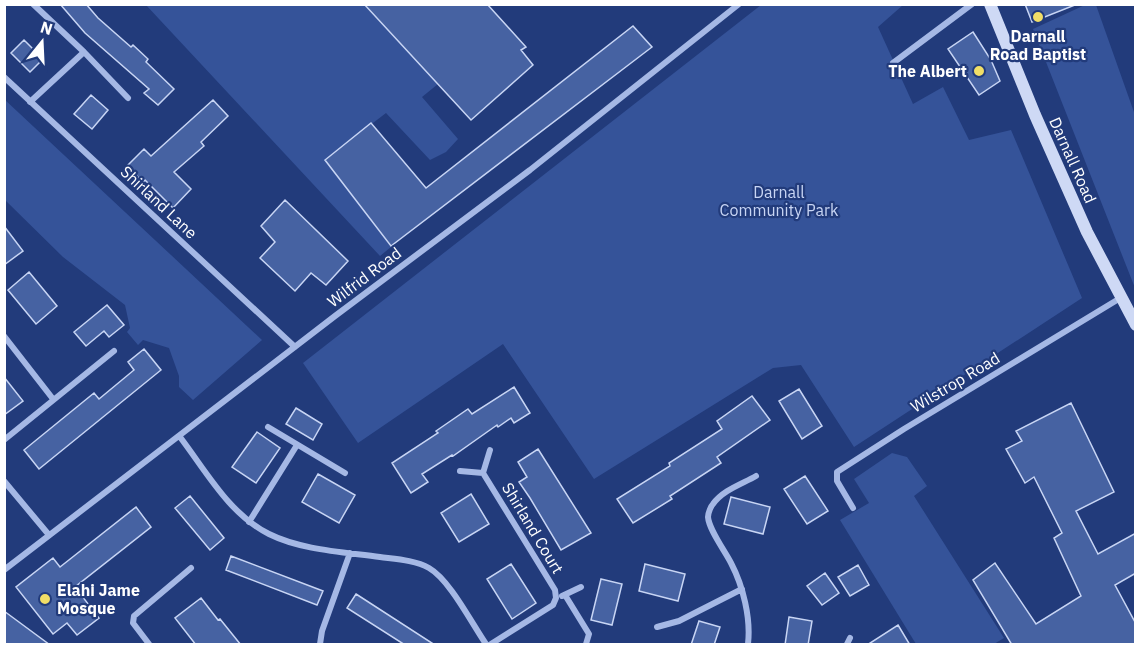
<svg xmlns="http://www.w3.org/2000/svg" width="1140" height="649" viewBox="0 0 1140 649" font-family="'IBM Plex Sans',sans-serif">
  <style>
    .green { fill: #355399 }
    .building { fill: #4662a2; stroke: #c8d5f4; stroke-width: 1.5 }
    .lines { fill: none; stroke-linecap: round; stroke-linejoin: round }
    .minor { stroke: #a5b8e5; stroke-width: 6 }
    .secondary { stroke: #ced9f5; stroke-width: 12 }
    .poi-dot { fill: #f1de67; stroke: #223b7b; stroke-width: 2 }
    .labels { text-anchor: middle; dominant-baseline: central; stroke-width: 4.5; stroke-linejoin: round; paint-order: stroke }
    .poi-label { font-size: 16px; font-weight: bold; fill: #fff; stroke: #223b7b }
    .street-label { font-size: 16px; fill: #fff; stroke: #223b7b }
    .park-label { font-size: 16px; fill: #c8d5f4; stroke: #223b7b }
  </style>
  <rect width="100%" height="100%" fill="#223b7b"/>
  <path class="green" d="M1087 4 1096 5 1135 115V288L1033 29Z
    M146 5H364L438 84 422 97 458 139 446 152 430 160 386 113 326 159 391 247 380 256Z
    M761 5H903L878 27 913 104 943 87 969 140 1011 130 1082 298 854 447 801 365 773 368 594 479 503 344 358 443 303 363Z
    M4 99 262 340 193 400 179 387V376L169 348 143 340 138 345 127 332 130 328 125 305 63 257 5 200Z
    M892 453 907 457 927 486 914 496 1004 638 994 644H916L840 520 869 503 854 479Z"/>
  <path class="building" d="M60 4H86L98 18 131 47 133 45 148 59 146 62 174 89 158 105 144 93 149 89 85 33Z
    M364 4H487L526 47 521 50 533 65 471 120Z
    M1025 4H1074L1075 5 1032 22Z
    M633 26 652 47 391 246 325 160 371 123 426 188Z
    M973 32 991 60 1000 81 979 95 948 49Z
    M24 40 43 59 30 72 11 53Z
    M91 95 108 110 92 129 74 114Z
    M213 100 228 116 201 142 204 146 174 172 191 189 173 208 145 180 143 182 127 166 144 149 151 156Z
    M285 200 348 261 326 285 311 273 295 291 260 258 275 242 261 226Z
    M4 226 23 251 4 265Z
    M29 272 57 306 36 324 8 290Z
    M107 305 124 325 109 337 104 331 86 346 74 332Z
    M144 349 161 370 39 469 24 450 94 393 99 399 134 370 128 362Z
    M4 377 23 401 4 415Z
    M514 387 530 413 514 423 511 418 498 427 497 425 453 456 452 455 422 474 428 482 411 493 392 463 438 433 436 431 468 409 472 414Z
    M799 389 822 426 802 439 779 401Z
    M752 396 770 420 717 457 721 463 670 496 672 499 633 523 617 499 670 466 669 463 722 429 717 421Z
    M1071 403 1114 492 1076 511 1098 554 1136 533V573L1115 585 1136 624V645H1012L973 580 995 563 1036 624 1081 596 1054 538 1062 533 1034 477 1025 483 1006 449 1022 441 1016 431Z
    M296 408 322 424 313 440 286 424Z
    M257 432 280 448 256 483 232 467Z
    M538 449 591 533 561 550 530 498 519 482 527 477 518 462Z
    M318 474 355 495 339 523 302 502Z
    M805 476 828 511 807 524 784 489Z
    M471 494 489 524 459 542 441 513Z
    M190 496 224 538 210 550 175 508Z
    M731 497 770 507 763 534 724 524Z
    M136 507 151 527 75 587 99 618 77 635 67 623 53 634 16 587 53 558 60 567Z
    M231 556 323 591 317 605 226 570Z
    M511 564 536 603 512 619 487 579Z
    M645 564 685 574 678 601 639 591Z
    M858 565 869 585 850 596 838 577Z
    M825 573 839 593 822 605 807 586Z
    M601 579 622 584 612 625 591 620Z
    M356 594 435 645H405L347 608Z
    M201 598 218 620 220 619 241 645H196L175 618Z
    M4 611 50 645H4Z
    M789 617 812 621 808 645H785Z
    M699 621 720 627 714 645H691Z
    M898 625 910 645H867Z"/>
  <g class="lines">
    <path class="minor" d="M33 4 84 52 128 98
      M893 63 972 4
      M4 77 295 347
      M30 102 84 52
      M4 336 53 399
      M268 427 345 473
      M180 437C206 471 229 514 269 534 301 550 344 552 380 557 395 559 415 560 429 568 450 580 472 624 486 644
      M4 440 114 351
      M460 471 483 473 490 450
      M483 473 555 590 556 598 553 605 491 644
      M4 481 49 535
      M853 508 837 481V472L904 429 1122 297
      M249 522 297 445
      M4 570 335 316 530 170 739 4
      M565 595 589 634 586 644
      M562 596 581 587
      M657 627 679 621 742 589
      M149 644 133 623 134 616 191 568
      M320 644 322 631 350 553
      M748 644C751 618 743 586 731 563 725 551 709 530 708 517 708 513 711 506 713 504 723 490 742 484 756 476
      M847 644 850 638"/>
    <path class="secondary" d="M990 4 1035 115 1087 232 1136 325"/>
  </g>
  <g class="poi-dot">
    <circle cx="1038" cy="17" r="6"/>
    <circle cx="979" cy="71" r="6"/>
    <circle cx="45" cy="599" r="6"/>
  </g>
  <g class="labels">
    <g class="poi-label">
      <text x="1038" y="36">Darnall<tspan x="1038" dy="18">Road Baptist</tspan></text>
      <text x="967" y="71" text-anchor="end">The Albert</text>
      <text x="57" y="590" text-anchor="start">Elahi Jame<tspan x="57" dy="18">Mosque</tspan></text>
    </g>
    <g class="street-label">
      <text transform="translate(1073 160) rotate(66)">Darnall Road</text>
      <text transform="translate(159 202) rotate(43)">Shirland Lane</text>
      <text transform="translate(364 277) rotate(-37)">Wilfrid Road</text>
      <text transform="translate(955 382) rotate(-31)">Wilstrop Road</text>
      <text transform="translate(533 528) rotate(59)">Shirland Court</text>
    </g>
    <g class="park-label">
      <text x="779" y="192">Darnall<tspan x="779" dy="18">Community Park</tspan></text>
    </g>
  </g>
  <rect width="1140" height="649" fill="none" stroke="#ffffff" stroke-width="12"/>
  <g transform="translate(42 42) rotate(18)" stroke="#223b7b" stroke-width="4.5" paint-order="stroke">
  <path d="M0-4.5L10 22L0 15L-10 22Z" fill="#ffffff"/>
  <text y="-9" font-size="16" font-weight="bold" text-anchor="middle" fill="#ffffff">N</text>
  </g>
</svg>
